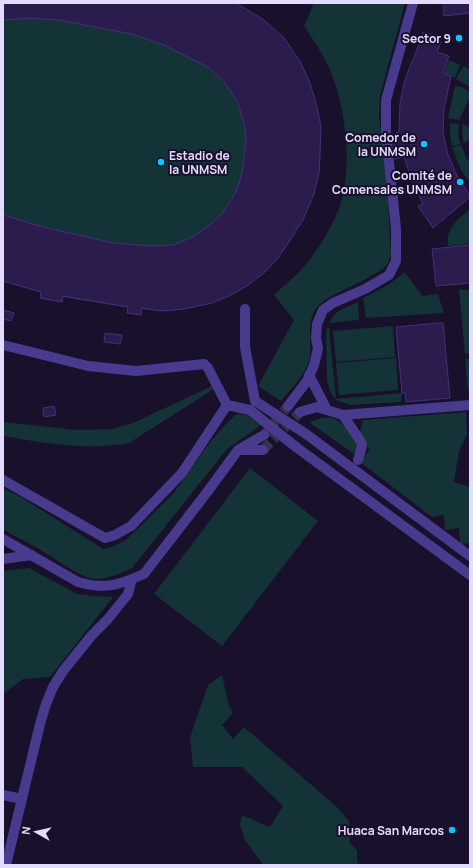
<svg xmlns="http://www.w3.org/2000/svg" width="473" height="868" viewBox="0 0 473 868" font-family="Manrope,sans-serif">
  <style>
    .green { fill: #133337 }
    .building { fill: #2c1c4e; stroke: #462d7b }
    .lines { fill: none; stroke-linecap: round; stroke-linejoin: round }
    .minor-tunnel { stroke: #372f4c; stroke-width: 10; stroke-dasharray: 10 5; stroke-linecap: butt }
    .minor { stroke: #483a8d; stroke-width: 10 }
    .minor-bridge { stroke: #483a8d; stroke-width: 10 }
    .poi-dot { fill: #08c7ff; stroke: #19102c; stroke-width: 1.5 }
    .labels { text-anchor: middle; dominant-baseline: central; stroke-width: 4; stroke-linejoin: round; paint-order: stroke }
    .poi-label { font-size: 12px; font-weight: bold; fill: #e4dcff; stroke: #19102c; text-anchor: end }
  </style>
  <rect width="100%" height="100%" fill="#19102c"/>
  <path class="green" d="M3 3H236C300 35 330 102 319 172 318 179 315 186 312 192 305 213 300 228 287 246 268 273 242 294 211 303 195 308 179 310 163 311 151 311 139 308 127 307 98 303 69 299 41 292 28 289 16 285 3 281Z
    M314 3H405L380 96 379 116 387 183 391 255 388 263 383 269C372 276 360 282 348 288 338 293 327 297 319 305 303 321 315 345 308 364 303 377 289 391 281 401L258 386 294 320 274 295C283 286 293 279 301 270 316 253 329 232 338 211 354 170 346 106 329 68 322 53 313 39 304 26Z
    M449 60 460 65 455 78 444 73Z
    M463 66 470 69V87L456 79Z
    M455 86 462 87 470 92V97L459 120 448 118Z
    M450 123 459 124 458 136 461 144 452 146 450 135Z
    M462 124 470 127V140L463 143Z
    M461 145 466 157 470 163V179L468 180 461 170 452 147Z
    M470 209V244L448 246C446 228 457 220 470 209Z
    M405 272 416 288 423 296 438 294 444 313 366 318 363 298 388 285Z
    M459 290H470V353L465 354Z
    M358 302 359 320 330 323C333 310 348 307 358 302Z
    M393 326 395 357 336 362 333 331Z
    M329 328 336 399 402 393 401 402 350 405 336 400 331 393 327 381 326 329Z
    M396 358 398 390 339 395 336 363Z
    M465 359H470V390H468Z
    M212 386 213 389 203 396 129 443C87 451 44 443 3 436V422L77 430 112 429 133 423Z
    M466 412 467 434 459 451 454 482 470 487V543L460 544 459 528 445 530 444 515 432 517 360 462 370 449 359 436 363 420Z
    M241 414 247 415 261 425 227 449 132 568C121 573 108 579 96 579 81 579 53 557 39 549 27 542 15 536 3 530V488L21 497 103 549 114 546 126 540 173 494 186 476 210 442 225 425 235 415Z
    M321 418C325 418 330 417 333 418 341 421 361 440 358 449 357 451 356 452 354 454L309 422Z
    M250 468 318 521 222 646 154 594Z
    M29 568 77 594 94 596 113 597 50 677 23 679 3 694V571Z
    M222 675 229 706 233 713 222 725 233 739 244 727 337 807 349 821 350 843 357 850V862L361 865H263L245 840 240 825 242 815 270 827 283 806 242 767H193L190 737 208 685Z"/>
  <path class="building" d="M3 3H236L264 20 284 38 300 61 310 83 317 107 321 127 319 173 314 194 303 220 278 258 264 273 247 286 229 296 212 303 184 309 162 311 142 308 141 315 127 313 128 307 63 296 62 302 40 298 41 292 3 281V215L43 227 113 243 151 246 173 245 193 237 212 223 223 213 233 197 239 184 243 167 246 141 245 129 238 102 224 82 208 67 164 45 132 34 58 20 31 18 3 20Z
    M443 3H470V13L444 16Z
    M423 32 433 35 432 39 441 42 437 52 449 56 443 73 451 76 444 109 443 132 448 155 458 178 470 195V197L433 228 418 206 423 204 412 181 404 157 395 159 393 134 399 132 400 103 405 80 412 61H413Z
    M470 245V283L436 286 432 249Z
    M3 310 14 313 11 321 3 319Z
    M437 323H443L450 398 406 402 405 393H402L396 327Z
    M105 333 122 335 120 344 104 342Z
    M54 406 56 415 44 417 43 408Z"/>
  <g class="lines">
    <path class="minor-tunnel" d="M264 435 288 406
      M263 450 300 412"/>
    <path class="minor" d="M245 309V347L255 401 306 434 470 556
      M3 345 88 366 136 371 204 364 208 368 227 405 182 473 131 526 115 535 105 538 3 480
      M309 375 327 410
      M227 405 250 410
      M288 406 307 381 314 365 318 349 316 338 317 324 323 310 333 303 365 289 389 275 396 261V229L386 133V100L413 3
      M300 412 317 407 343 415 470 405
      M343 415 361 442 362 446 358 460
      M296 447 470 575
      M238 450H263
      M3 539 78 582C105 590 119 585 144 574L208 491 238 450 264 435
      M3 559 32 555
      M3 795 22 799
      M6 865 40 724 46 704 53 687 63 671 92 635 108 619 128 594 132 579"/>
    <path class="minor-bridge" d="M250 410 296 447"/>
  </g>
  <g class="poi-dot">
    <circle cx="459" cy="38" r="4"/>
    <circle cx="424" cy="144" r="4"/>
    <circle cx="161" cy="162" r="4"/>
    <circle cx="460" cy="182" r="4"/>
    <circle cx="452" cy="830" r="4"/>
  </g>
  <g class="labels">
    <g class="poi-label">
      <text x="451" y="38">Sector 9</text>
      <text x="416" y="137">Comedor de<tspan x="416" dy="14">la UNMSM</tspan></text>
      <text x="169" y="155" text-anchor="start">Estadio de<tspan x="169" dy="14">la UNMSM</tspan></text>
      <text x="452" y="175">Comité de<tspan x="452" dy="14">Comensales UNMSM</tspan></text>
      <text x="444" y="830">Huaca San Marcos</text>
    </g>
  </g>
  <rect width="473" height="868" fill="none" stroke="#e4dcff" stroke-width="8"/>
  <g transform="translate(36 832) rotate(278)" stroke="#19102c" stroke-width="3" paint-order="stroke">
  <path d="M0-3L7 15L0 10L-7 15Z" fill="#e4dcff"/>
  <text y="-6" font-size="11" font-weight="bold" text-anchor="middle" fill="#e4dcff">N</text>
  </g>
</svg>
